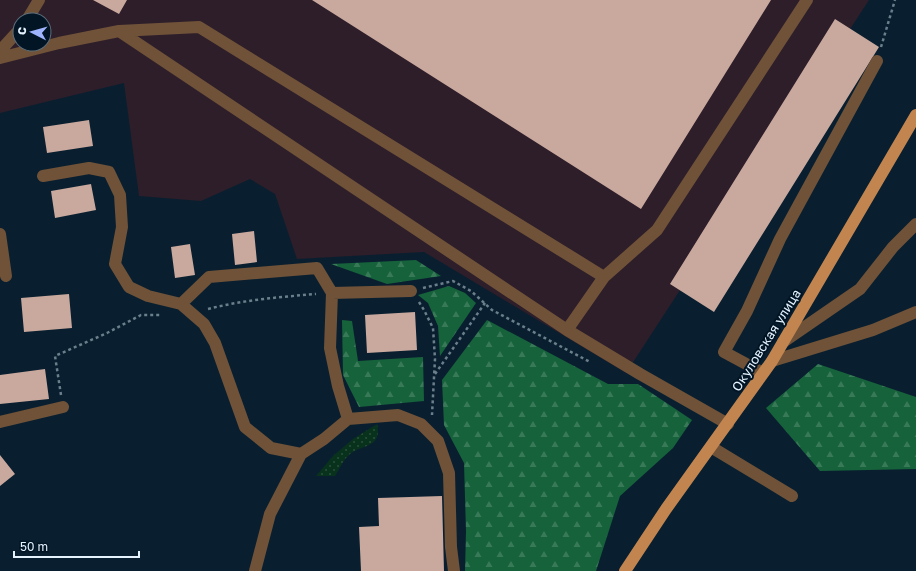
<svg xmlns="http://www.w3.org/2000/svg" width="916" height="571" viewBox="0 0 916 571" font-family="'Golos Text',sans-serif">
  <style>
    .industrial { fill: #2d1e2a; fill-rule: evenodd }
    .grass { fill: url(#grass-dots) }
    .forest { fill: url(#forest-firs) }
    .building { fill: #c9a89d }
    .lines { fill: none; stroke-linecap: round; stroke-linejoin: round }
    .path { stroke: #6b7e8b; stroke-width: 2.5; stroke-dasharray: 3 3; stroke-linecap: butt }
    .minor { stroke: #6f5238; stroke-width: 12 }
    .major { stroke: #c2854f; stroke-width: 12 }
    .labels { text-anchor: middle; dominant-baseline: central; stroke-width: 4; stroke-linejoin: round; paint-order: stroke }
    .street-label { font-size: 13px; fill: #e5f3fe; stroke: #021525 }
  </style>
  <defs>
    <pattern id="grass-dots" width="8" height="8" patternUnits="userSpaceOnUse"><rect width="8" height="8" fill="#08321c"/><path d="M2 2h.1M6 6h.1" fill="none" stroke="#2c503e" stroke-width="1.8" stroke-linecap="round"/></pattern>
    <pattern id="forest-firs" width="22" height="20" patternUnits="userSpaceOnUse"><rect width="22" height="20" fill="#16623b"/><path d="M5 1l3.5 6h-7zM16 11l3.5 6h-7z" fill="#387958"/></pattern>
  </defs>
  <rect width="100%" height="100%" fill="#091f2f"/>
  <path class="industrial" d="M0 0H869L626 373 424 252 297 259 275 194 250 179 201 201 139 196 124 83 0 113ZM20 20H44V44H20Z"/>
  <path class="grass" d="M377 424C383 449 360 444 349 455 343 460 339 470 335 476H316L333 456 353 439Z"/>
  <path class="forest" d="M416 260 441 276 387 284 331 264Z
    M449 286 465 293 476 303 440 356 438 326 428 303 418 295Z
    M342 320 352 321 358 361 423 357 424 401 359 407 343 375Z
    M487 320 608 384H638L692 420 673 448 620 496 596 571H465L466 531 464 463 444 425 442 380Z
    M818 364 916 397V469L820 471 766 408Z"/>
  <path class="building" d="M93 0H127L119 14Z
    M312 0H771L641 209Z
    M835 19 879 47 714 312 670 284Z
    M89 120 93 146 47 153 43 127Z
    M91 184 96 210 55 218 51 191Z
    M254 231 257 262 235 265 232 234Z
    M190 244 195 275 175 278 171 247Z
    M69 294 72 328 24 332 21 298Z
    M415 312 417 350 367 353 365 315Z
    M45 369 49 399 0 404V375Z
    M0 455 15 474 0 486Z
    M442 496 444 571H361L359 527 379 526 378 498Z"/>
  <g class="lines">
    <path class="path" d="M881 47 895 0
      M423 288 453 281 471 291 492 310 590 362
      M419 302 424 310 433 328 435 359 432 415
      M208 309C243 300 280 297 316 294
      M435 374 485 303
      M61 395 55 356 107 333 141 315H160"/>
    <path class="minor" d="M27 20 39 0
      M119 31 199 27 604 277
      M0 51 20 29
      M0 58 59 43 119 31 567 330 640 374 728 424
      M43 176 89 168 109 172 120 195 122 227 115 264 129 287 148 296 181 304 209 277 317 268 332 293 411 291
      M0 234 6 276
      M332 293 330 348 338 386 348 419
      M181 304 204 324 215 343 245 427 271 448 301 454
      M567 330 604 277 657 230 807 0
      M783 342 860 289 893 247 916 224
      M772 361 873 330 916 312
      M763 373 724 352 747 311 780 239 877 61
      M0 422 63 407
      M711 447 792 496
      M255 571 270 514 301 454 324 439 348 419 398 415 421 424 438 441 449 473 451 547 454 571"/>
    <path class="major" d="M625 571 666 509 772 361 916 115"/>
  </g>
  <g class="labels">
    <g class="street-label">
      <text transform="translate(766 340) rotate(-58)">Окуловская улица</text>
    </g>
  </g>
  <g transform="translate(32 32) rotate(276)"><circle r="19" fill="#021525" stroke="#5d6e7c"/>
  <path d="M0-3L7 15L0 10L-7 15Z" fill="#9eb4fd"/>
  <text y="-6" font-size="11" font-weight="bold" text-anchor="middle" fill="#e5f3fe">С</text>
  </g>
  <path d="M14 551v6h125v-6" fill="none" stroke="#e5f3fe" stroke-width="2"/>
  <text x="20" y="551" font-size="12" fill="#e5f3fe" stroke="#021525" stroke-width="3" paint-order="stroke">50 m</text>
</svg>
